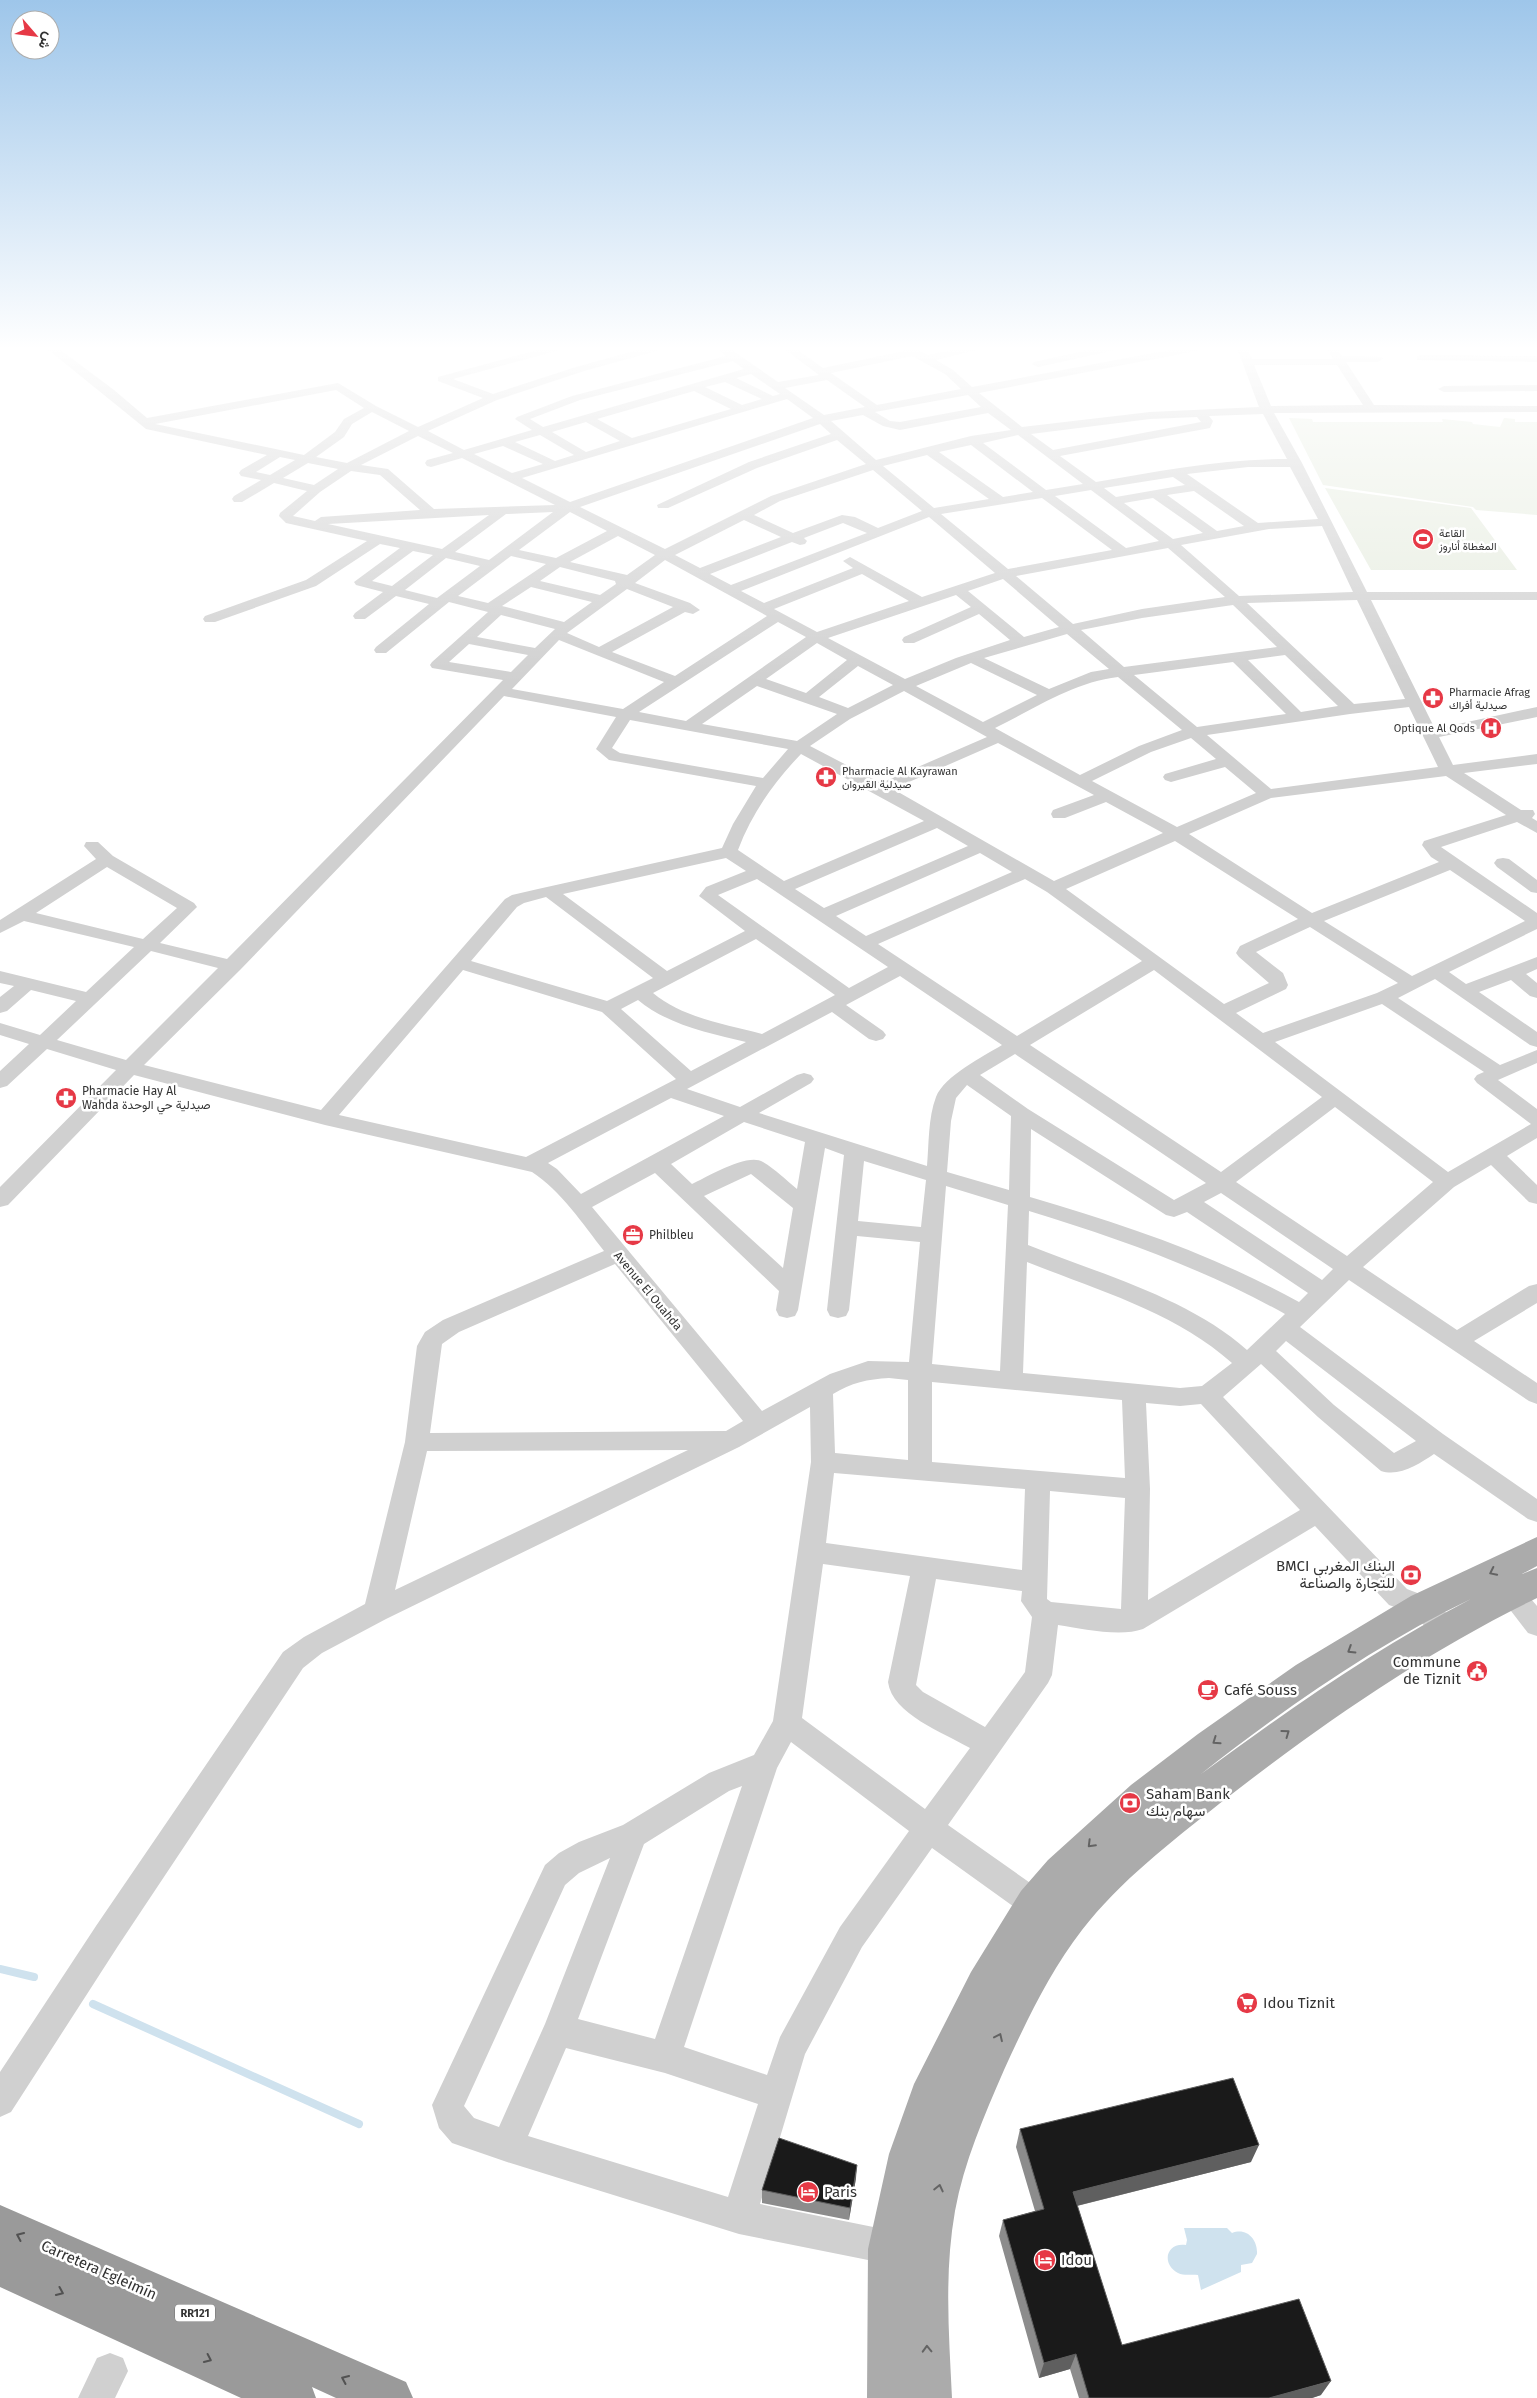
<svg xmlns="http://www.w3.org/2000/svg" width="1537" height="2398" viewBox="0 0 1537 2398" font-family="'Fira Sans',Vazirmatn,sans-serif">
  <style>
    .green { fill: #e6ecdf }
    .water { fill: #cfe2ee }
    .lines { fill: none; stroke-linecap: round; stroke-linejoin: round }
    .stream { stroke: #cfe2ee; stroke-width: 8 }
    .minor { fill: #d0d0d0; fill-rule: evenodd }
    .major { fill: #ababab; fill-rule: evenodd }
    .highway { fill: #9a9a9a; fill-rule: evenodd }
    .wall { fill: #8c8c8c }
    .shaded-wall { fill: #5f5f5f }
    .building { fill: #1a1a1a; stroke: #5f5f5f }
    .oneway { stroke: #636363 }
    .oneway2 { stroke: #525252 }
    .labels { text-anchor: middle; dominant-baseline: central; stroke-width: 5; stroke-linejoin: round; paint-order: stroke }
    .far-poi-label { font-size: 11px; fill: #333; stroke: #fff; text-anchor: start }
    .shield { fill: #fff; stroke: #707070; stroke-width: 1 }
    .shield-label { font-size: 11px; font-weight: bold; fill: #333 }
    .poi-label { font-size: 12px; fill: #333; stroke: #fff; text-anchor: start }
    .street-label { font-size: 12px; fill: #333; stroke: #fff }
    .near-poi-label { font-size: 15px; fill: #333; stroke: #fff; text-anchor: start }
    .near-street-label { font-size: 15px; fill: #333; stroke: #fff }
  </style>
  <rect width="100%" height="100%" fill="#fff"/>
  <path class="green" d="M1289 418 1312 419 1313 422H1443L1442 419 1472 422 1473 424 1500 427 1504 418 1515 419V422H1537V515L1476 510 1473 507 1323 485Z
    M1325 488 1471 508 1517 570H1371Z"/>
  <path class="water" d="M1184 2228H1227L1232 2233C1247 2227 1258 2240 1257 2254L1252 2263 1241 2265V2272L1201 2290 1198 2275C1191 2274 1184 2276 1178 2273 1161 2264 1166 2242 1186 2245L1187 2240Z"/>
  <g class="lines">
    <path class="stream" d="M0 1969 34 1977
      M93 2004 359 2124"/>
    <path class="minor" d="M46 348H58L114 390 147 418 338 383 376 406 418 427 483 398 438 381V377L545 348H561L560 350 453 379 493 394 576 367 645 348H661L660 350 584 371 497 400 428 431 464 450 532 430 515 419 517 417 572 396 726 356 717 348H729L778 382 819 375 783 348H795L823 368 904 351 902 348H914L928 355 961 348H978L977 350 936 360 953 370 972 387 1180 348H1201L1196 351 979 393 1022 427 1150 412 1259 407 1237 348H1247L1252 359H1333L1328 350 1329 348H1337L1342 356 1382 357 1383 359 1378 362H1346L1374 405 1537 406V412L1274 413 1302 463 1367 592H1537V600H1371L1435 729 1537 707V717L1439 737 1453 765 1537 754V764L1464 773 1521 810H1533L1535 814 1532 818 1537 821V833L1517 822 1441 847 1537 913V929L1449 972 1466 984 1537 957V969L1526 974 1537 983V998L1530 996 1511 980 1479 992 1537 1032V1047L1530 1045 1435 979 1398 998 1500 1065 1537 1050V1063L1498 1080 1537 1109V1138L1507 1156 1537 1185V1204L1529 1202 1491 1165 1454 1187 1363 1267 1457 1330 1529 1286 1537 1284V1303L1474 1341 1537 1383V1404L1529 1401 1349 1280 1300 1327 1443 1434 1537 1499V1522L1528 1519 1434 1454C1419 1464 1400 1477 1381 1471L1318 1417 1261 1364 1223 1397 1407 1589C1431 1598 1445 1605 1456 1629L1452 1637 1443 1640 1434 1637 1414 1614 1389 1605 1315 1526 1143 1629C1121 1637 1082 1629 1058 1625L1052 1675 1048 1683 948 1825 1046 1894 1050 1904 1046 1914 1035 1918 1024 1914 932 1848 862 1947 805 2054 760 2204 898 2232 910 2237 915 2249 910 2261 898 2266 739 2234 507 2162 452 2143 439 2128 432 2105 545 1865 559 1853 579 1842 623 1825 709 1773 754 1755 773 1721 811 1462 810 1407 739 1447 386 1619 322 1653 303 1668 118 1946 11 2112 0 2117V2072L96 1926 283 1652 304 1637 365 1604 405 1442 417 1346 425 1332 443 1320 604 1251C583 1224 561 1191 532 1172L325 1125 134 1075 8 1205 0 1207V1187L116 1070 47 1049 7 1086 0 1088V1071L29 1044 0 1035V1023L40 1035 76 1001 31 990 7 1011 0 1013V997L14 986 0 983V971L86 992 134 947 24 921 0 933V920L96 859 84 846 86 842H98L113 856 194 903 197 907 160 943 227 959 503 680 432 668 430 665 432 662 488 612 449 602 386 653H376L374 650 376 647 429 604 396 596 365 619H355L353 616 355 613 383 592 356 585 354 582 400 548 380 544 316 586 215 622H205L203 619 205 616 306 580 367 541 286 523 279 516 280 513 307 491 274 483 242 502H234L232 499 234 496 261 480 241 476 239 473 241 470 267 455 146 429ZM912 356 945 374 961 389 877 405 831 373ZM733 361 744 369 543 427 530 419 580 400ZM1254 365H1337L1363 405 1271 406ZM751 374 780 394 773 396 736 378ZM827 380 865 407 824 415 785 388ZM725 382 762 399 742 405 705 387ZM336 390 364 408 344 419 335 432 304 455 155 424ZM694 391 731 409 632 438 597 419ZM968 395 981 407 900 422 890 421 875 412ZM787 399 813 418 570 502 522 478ZM372 412 409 431 347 463 316 457 344 437 352 424ZM988 413 1011 430 971 436 876 460 831 421 863 415 883 426 900 430ZM1263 414 1287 459C1222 459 1159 471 1096 482L1060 456 1210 428 1213 421 1209 416ZM1197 417 1201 422 1053 450 1031 434 1150 419ZM586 422 620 441 586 452 552 432ZM820 424 831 434 749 462 657 505 658 508H668L757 468 837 440 866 464 771 496 665 549 580 507ZM540 435 574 455 555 461 515 442ZM1018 435 1083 484 1046 490 983 443ZM418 436 453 453 427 460 425 463 427 466 431 467 462 458 555 505 434 509 388 469 361 465ZM971 445 1033 492 1003 497 939 452ZM503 446 543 464 512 473 474 454ZM927 455 989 499 934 508 883 466ZM280 457 295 460 270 475 256 472ZM308 463 338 469 314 485 283 478ZM1248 467H1290L1318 519 1258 523 1187 474ZM873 470 922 511 878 528 855 517 842 515 793 533 754 515 780 501ZM351 471 380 475 420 510 321 517 315 521 293 516 320 492ZM1173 477 1185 485 1116 497 1104 488ZM1091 490 1159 541 1126 548 1055 496ZM1194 491 1244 526 1217 531 1167 495ZM1042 498 1112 550 1008 569 941 514ZM1153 498 1203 533 1173 539 1124 503ZM553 512 489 560 455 552 506 514ZM570 512 607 531 556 558 519 550ZM489 515 442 549 328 524ZM929 517 995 573 922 597 850 557 843 561 853 568 764 603 741 591ZM744 520 781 537 700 568 675 555ZM843 523 867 533 731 585 710 574 792 542 800 545 805 544 807 541 804 538ZM1322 526 1353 592 1239 596 1181 545 1269 529ZM618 536 655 555 627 575 570 562ZM1168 548 1225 597 1142 609 1073 624 1016 576ZM413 551 433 555 392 586 372 581ZM511 556 546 564 488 603 458 596ZM446 558 480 566 437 598 405 590ZM665 560 767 616 675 676 612 652 685 612 693 614 700 610 690 603 635 583ZM560 567 615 581 616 584 600 595 540 581ZM862 574 909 601 817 632 774 609ZM1003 579 1059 627 1024 637 968 591ZM531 587 592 602 564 622 502 606ZM627 589 673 607 599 647 567 633ZM956 595 971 607 904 637 902 640 904 643H914L979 614 1010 640 956 658 905 679 828 638ZM1357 600 1405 699 1354 704 1247 603ZM1233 605 1277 647 1124 667 1081 630 1142 618ZM501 615 555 629 535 648 477 637ZM778 622 806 637 686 721 639 712ZM1067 634 1109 669 1091 672 1049 689 984 658ZM559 640 664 682 623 709 512 689ZM817 643 847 660 806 693 766 679ZM469 644 528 655 511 672 449 662ZM1285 655 1338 706 1301 712 1248 660ZM1233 662 1286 714 1197 727 1134 675ZM971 663 1037 695 983 722 916 686ZM858 666 893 685 848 708 819 697ZM1118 677 1182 730 1139 746 1080 775 995 728C1034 709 1074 682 1118 677ZM757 686 837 714 797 741 702 724ZM904 691 987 737 881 783 810 746 850 719ZM504 696 616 717 596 749 609 760 756 786 733 824 722 848 538 889 512 895 505 899 321 1110 144 1065 240 970ZM1409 707 1438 767 1271 789 1207 735 1350 714ZM630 720 788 749 763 778 620 753 612 748ZM1191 738 1216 759 1165 774 1163 777 1165 780 1171 782 1225 767 1256 793 1177 827 1092 781 1151 752ZM998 743 1094 795 1053 810 1051 814 1053 818H1065L1106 802 1163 833 1054 881 893 789ZM801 754 924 821 784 881 738 850C752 813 774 782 801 754ZM1446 776 1506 815 1424 841 1422 845 1431 857 1439 862 1312 913 1189 834 1271 798ZM937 828 968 846 824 908 795 889ZM1175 841 1298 919 1240 946 1236 953 1239 957 1269 983 1224 1004 1066 889ZM980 853 1012 872 866 936 836 916ZM726 858 746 871 706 887 699 896 745 931 667 971 563 894ZM107 867 177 908 143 939 36 913ZM1450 870 1525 921 1412 976 1324 921ZM757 879 888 967 849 988 718 895ZM1025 879 1047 892 1142 961 1017 1036 878 944ZM546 897 653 978 607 1001 471 961 517 907 524 903ZM1310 927 1398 983 1377 993 1263 1033 1236 1013 1286 989 1288 985 1283 973 1256 952ZM756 939 835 995 762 1034C725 1024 683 1018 653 993ZM151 951 218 968 126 1060 57 1040ZM463 970 602 1012 676 1079 526 1157 339 1115ZM1154 970 1322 1097 1221 1172 1030 1045ZM900 976 1002 1045C984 1056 944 1076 936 1097 928 1118 929 1144 927 1166L759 1113 811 1083 814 1079 811 1075 804 1073 797 1075 740 1107 687 1089 832 1012 869 1039 876 1041 883 1039 886 1035 883 1031 846 1005ZM638 1000C668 1025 709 1033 746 1042L691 1071 621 1009ZM1382 1004 1484 1072 1477 1075 1474 1079 1477 1083 1531 1124 1448 1172 1275 1042ZM1015 1054 1206 1183 1174 1200 1028 1109 980 1075ZM967 1085 1011 1116 1009 1190 947 1172 951 1121 956 1098ZM671 1098 724 1116 581 1194 557 1169 548 1163ZM1335 1107 1433 1182 1347 1256 1236 1182ZM744 1122 805 1142 797 1189C786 1180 775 1169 763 1162 748 1152 707 1177 692 1184L671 1164ZM1031 1129 1166 1215 1174 1217 1187 1212 1308 1293 1299 1302C1214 1255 1123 1224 1030 1197ZM825 1148 844 1155 827 1310 830 1316 838 1318 846 1316 849 1310 857 1236 920 1242 909 1362 868 1361 830 1374 762 1411 592 1207 655 1173 779 1291 776 1310 779 1316 787 1318 795 1316 798 1310ZM864 1161 926 1180 921 1227 858 1221ZM751 1174 793 1208 783 1268 704 1196ZM946 1186 1008 1205 1000 1371 932 1364ZM1221 1193 1333 1269 1322 1280 1204 1202ZM1029 1211C1118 1238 1204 1269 1285 1314L1247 1350C1189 1298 1100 1274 1028 1245ZM1027 1262C1097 1290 1175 1312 1232 1363L1202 1386 1180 1388 1023 1373ZM615 1264 743 1421 726 1431 430 1433 442 1344 459 1332ZM1286 1341 1416 1441 1394 1453 1334 1405 1276 1351ZM889 1378 908 1380V1460L835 1453 833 1394C851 1383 868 1379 889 1378ZM932 1382 1122 1400 1125 1478 932 1462ZM1146 1403 1180 1406 1201 1404 1300 1510 1148 1600 1150 1489ZM688 1450 395 1590 427 1451ZM834 1473 1025 1489 1022 1570 826 1543ZM1050 1491 1125 1498 1121 1609 1051 1602 1047 1599ZM823 1564 910 1576 888 1682C892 1714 944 1733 970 1748L925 1809 802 1718ZM936 1579 1022 1591 1021 1601 1032 1617 1025 1672 985 1727 923 1692 916 1685ZM791 1742 909 1831 840 1927 780 2037 767 2075 684 2047 777 1768ZM742 1786 655 2039 578 2019 644 1844 729 1791ZM610 1858 545 2024 499 2127 474 2118 464 2106 565 1885 579 1873ZM566 2048 665 2073 758 2104 728 2197 528 2136Z
      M1097 348H1116L1111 351 1038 367 1032 364 1034 362Z
      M1421 355 1537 356V362L1417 360V356Z
      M1537 385V391L1444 392 1438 389 1444 386Z
      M1503 858 1509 859 1537 880V893L1531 892 1497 867 1494 863 1497 859Z
      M1511 1583 1520 1586 1537 1606V1636L1528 1633 1498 1594 1502 1586Z
      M110 2353 123 2358 128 2371 115 2398H78L97 2358Z"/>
    <path class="major" d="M1537 1537V1566L1522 1574 1537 1568V1598C1423 1653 1319 1726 1219 1804 1171 1842 1120 1881 1082 1930 1049 1973 1026 2022 1004 2070 984 2116 964 2162 955 2211 944 2273 949 2336 952 2398H867L868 2249 889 2154 914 2084 971 1972 1021 1891 1048 1860 1131 1785 1198 1734 1296 1665 1411 1596ZM1471 1599C1375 1649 1288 1710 1201 1774 1285 1708 1375 1645 1471 1599Z"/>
    <path class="highway" d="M0 2205 406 2382 413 2398H336L312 2387 316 2398H241L0 2287Z"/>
  </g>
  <path class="wall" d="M1020 2129 1251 2162 1077 2206 1122 2345 1321 2395 1312 2398H1079L1070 2369 1039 2378 999 2236 1003 2220 1035 2211 1016 2147Z
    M856 2178 849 2220 762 2203V2190Z"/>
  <path class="shaded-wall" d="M1259 2145 1251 2162 1068 2208 1073 2192Z
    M857 2165 856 2178 849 2220 850 2208Z
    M1076 2354 1070 2369 1039 2378 1044 2363Z
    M1331 2381 1321 2395 1312 2398H1269Z"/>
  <path class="building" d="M1233 2078 1259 2145 1073 2192 1122 2345 1299 2299 1331 2381 1269 2398H1089L1076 2354 1044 2363 1003 2220 1044 2209 1020 2129Z
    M779 2138 857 2165 850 2208 762 2190Z"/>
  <defs><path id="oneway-chevron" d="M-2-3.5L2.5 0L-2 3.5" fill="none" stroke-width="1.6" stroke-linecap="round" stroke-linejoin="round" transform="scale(1.25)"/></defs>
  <g class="oneway">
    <use href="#oneway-chevron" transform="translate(1493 1572) rotate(154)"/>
    <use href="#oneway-chevron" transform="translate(1351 1650) rotate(148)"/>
    <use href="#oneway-chevron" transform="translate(1286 1733) rotate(-36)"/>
    <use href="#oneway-chevron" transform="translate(1216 1741) rotate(145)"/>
    <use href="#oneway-chevron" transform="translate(1091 1844) rotate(135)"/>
    <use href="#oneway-chevron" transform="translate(999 2037) rotate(-65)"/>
    <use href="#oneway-chevron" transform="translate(939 2188) rotate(-77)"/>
    <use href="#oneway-chevron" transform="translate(927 2349) rotate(-92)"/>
  </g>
  <g class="oneway2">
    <use href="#oneway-chevron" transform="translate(20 2236) rotate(-156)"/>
    <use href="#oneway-chevron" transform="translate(60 2292) rotate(24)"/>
    <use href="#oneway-chevron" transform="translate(208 2359) rotate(25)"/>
    <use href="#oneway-chevron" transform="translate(345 2379) rotate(-156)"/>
  </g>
  <linearGradient id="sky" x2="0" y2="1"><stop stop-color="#9ec6ea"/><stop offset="0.51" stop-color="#fff"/><stop offset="1" stop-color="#fff" stop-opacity="0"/></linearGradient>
  <rect width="1537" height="683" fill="url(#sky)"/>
  <defs>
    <g id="stadium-disc" transform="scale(1.125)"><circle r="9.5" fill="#e63946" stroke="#fff"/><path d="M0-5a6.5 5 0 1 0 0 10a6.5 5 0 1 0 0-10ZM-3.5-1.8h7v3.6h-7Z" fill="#fff"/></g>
    <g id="pharmacy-disc" transform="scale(1.125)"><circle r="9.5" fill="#e63946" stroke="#fff"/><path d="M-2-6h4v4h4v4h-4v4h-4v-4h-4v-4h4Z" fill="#fff"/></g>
    <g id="hospital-disc" transform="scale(1.125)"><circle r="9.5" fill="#e63946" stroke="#fff"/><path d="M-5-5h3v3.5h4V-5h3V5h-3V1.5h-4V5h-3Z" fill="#fff"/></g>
    <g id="office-disc" transform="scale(1.125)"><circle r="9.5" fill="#e63946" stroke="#fff"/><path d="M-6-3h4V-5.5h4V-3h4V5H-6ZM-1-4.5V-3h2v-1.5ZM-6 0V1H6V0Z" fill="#fff"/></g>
    <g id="bank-disc" transform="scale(1.125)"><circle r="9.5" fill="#e63946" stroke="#fff"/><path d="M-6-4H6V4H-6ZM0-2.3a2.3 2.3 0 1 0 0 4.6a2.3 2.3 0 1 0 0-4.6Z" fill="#fff"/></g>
    <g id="civic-disc" transform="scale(1.125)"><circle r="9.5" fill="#e63946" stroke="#fff"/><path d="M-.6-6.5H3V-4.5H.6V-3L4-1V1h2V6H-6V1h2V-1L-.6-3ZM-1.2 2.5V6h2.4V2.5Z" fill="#fff"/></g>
    <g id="cafe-disc" transform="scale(1.125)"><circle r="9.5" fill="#e63946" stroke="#fff"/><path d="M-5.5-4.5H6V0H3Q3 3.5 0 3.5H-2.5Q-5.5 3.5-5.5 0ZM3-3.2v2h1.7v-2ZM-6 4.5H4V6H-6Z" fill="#fff"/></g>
    <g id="supermarket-disc" transform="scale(1.125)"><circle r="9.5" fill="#e63946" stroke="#fff"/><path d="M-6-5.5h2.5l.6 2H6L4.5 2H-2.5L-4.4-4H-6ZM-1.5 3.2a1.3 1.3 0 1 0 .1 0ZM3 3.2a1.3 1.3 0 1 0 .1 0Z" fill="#fff"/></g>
    <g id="hotel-disc" transform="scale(1.125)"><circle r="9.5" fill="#e63946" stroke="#fff"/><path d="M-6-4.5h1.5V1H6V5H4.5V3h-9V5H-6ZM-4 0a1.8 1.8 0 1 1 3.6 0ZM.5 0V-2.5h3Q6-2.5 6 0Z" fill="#fff"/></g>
  </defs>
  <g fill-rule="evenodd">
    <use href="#stadium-disc" x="1423" y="539"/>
    <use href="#pharmacy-disc" x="1433" y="698"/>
    <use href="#hospital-disc" x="1491" y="728"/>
    <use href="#pharmacy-disc" x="826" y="777"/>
    <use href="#pharmacy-disc" x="66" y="1098"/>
    <use href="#office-disc" x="633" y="1235"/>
    <use href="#bank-disc" x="1411" y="1575"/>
    <use href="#civic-disc" x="1477" y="1671"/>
    <use href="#cafe-disc" x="1208" y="1690"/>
    <use href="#bank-disc" x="1130" y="1803"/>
    <use href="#supermarket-disc" x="1247" y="2003"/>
    <use href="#hotel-disc" x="808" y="2192"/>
    <use href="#hotel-disc" x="1045" y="2260"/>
  </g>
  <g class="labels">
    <g class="far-poi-label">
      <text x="1439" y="533">القاعة<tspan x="1439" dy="13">المغطاة أناروز</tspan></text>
      <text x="1449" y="692">Pharmacie Afrag<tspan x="1449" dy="13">صيدلية أفراك</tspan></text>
      <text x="1475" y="728" text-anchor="end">Optique Al Qods</text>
      <text x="842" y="771">Pharmacie Al Kayrawan<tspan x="842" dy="13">صيدلية القيروان</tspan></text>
    </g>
    <rect class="shield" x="175" y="2304.5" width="40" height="17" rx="4"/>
    <g class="shield-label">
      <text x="195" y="2313">RR121</text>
    </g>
    <g class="poi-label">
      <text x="82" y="1091">Pharmacie Hay Al<tspan x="82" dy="14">Wahda صيدلية حي الوحدة</tspan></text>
      <text x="649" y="1235">Philbleu</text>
    </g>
    <g class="street-label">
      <text transform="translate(648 1291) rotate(50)">Avenue El Ouahda</text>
    </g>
    <g class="near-poi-label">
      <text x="1395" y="1566" text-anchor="end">BMCI البنك المغربي<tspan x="1395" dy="17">للتجارة والصناعة</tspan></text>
      <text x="1461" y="1662" text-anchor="end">Commune<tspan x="1461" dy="17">de Tiznit</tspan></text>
      <text x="1224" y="1690">Café Souss</text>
      <text x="1146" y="1794">Saham Bank<tspan x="1146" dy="17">سهام بنك</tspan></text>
      <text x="1263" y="2003">Idou Tiznit</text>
      <text x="824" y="2192">Paris</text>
      <text x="1061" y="2260">Idou</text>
    </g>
    <g class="near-street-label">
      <text transform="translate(99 2270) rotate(24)">Carretera Egleimín</text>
    </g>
  </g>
  <g transform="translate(35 35) rotate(118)"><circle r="24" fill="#ffffff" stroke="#adadad"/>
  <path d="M0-4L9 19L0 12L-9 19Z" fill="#e63946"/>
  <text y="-8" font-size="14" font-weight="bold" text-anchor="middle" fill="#333333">ش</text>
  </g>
</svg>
